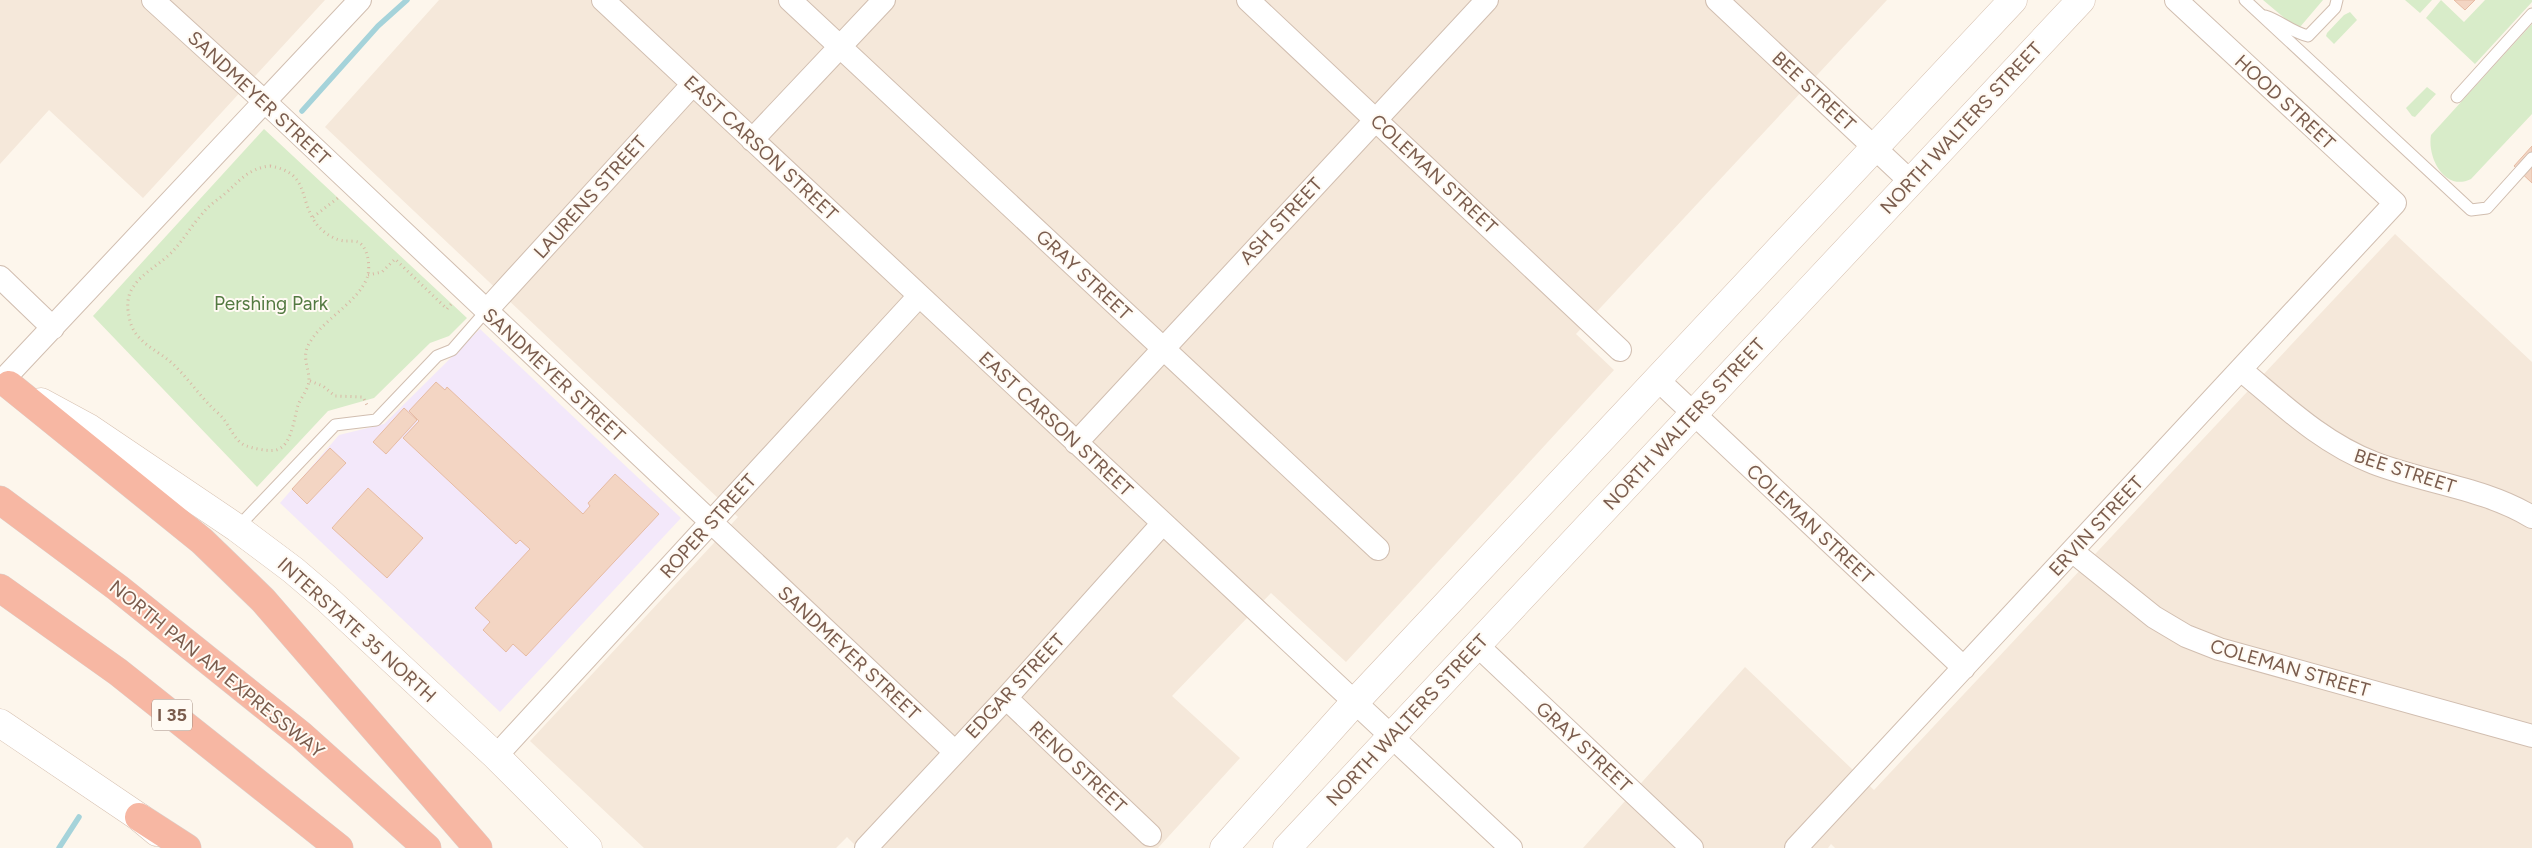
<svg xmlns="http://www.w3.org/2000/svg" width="2532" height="848" viewBox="0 0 2532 848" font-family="Figtree,sans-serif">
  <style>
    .residential { fill: #f5e8da }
    .education { fill: #f3e8fa }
    .green { fill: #d8ecc9 }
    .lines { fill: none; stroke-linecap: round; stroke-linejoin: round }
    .stream { stroke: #a5d3da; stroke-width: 5.5 }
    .building { fill: #f3d5c3; stroke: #e6bba3 }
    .lane-casing { stroke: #d1beb0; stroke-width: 13 }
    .street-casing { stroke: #d1beb0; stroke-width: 24 }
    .secondary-casing { stroke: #d6c0b0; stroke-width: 29 }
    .highway-casing { stroke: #dad1cd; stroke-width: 29 }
    .path { stroke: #d9b8a5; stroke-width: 3; stroke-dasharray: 1 4; stroke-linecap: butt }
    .lane { stroke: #fff; stroke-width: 11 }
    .street { stroke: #fff; stroke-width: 22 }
    .secondary { stroke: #fff; stroke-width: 28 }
    .highway { stroke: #f7b7a3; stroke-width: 28 }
    .labels { text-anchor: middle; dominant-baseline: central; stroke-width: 4; stroke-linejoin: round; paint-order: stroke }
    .shield { fill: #fffaf3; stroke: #a28b7f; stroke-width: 1 }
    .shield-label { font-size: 18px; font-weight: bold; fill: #7a5c4d }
    .street-label { font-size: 19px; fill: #7a5c4d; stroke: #fffaf3 }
    .park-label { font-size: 19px; fill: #537a41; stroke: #fffaf3 }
  </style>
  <rect width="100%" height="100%" fill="#fdf6ec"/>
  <path class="residential" d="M0 0H325L143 198 49 110 0 164Z
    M439 0H1887L1576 334 1614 370 1346 662 1271 593 1172 696 1240 758 1158 848H858L847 837 836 848H644L530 741 738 517 325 127Z
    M2395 234 2532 362V848H1835L1831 844 1828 848H1583L1745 667 1874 790Z"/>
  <path class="education" d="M480 329 681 518 500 712 280 503 339 435 384 424Z"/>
  <path class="green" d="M2263 0H2323L2300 27H2295Z
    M2405 0H2432L2420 13Z
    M2441 0 2464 22 2485 0H2532V2L2475 64 2426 18Z
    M2350 12 2357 20 2334 44 2326 36 2327 33 2344 15Z
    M2532 24V114L2471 179C2445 192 2427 158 2431 135Z
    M2427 87 2436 94 2415 117 2412 116 2406 108Z
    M264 129 467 318 449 336 430 343 374 398 328 411 257 487 93 316Z"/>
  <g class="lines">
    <path class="stream" d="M302 111 378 26 407 0
      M59 848 79 817"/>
  </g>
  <path class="building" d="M2454 0H2475L2465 10Z
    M2532 146V183L2514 166Z
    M436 382 445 390 447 387 583 514 590 506 588 503 615 474 659 514 526 656 513 644 506 652 483 630 490 622 475 608 530 549 520 540 516 544 403 438 419 421 409 411Z
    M404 408 417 420 386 454 373 442Z
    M330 448 346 463 307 504 292 489Z
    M368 488 423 538 387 578 332 528Z"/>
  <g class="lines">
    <g class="lane-casing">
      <path id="lane" d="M2245 0 2471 210 2487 208 2532 158
        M2265 16C2281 21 2291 32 2308 36L2335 8 2337 0
        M2457 97 2532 14
        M237 528 335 425 376 420 437 356 452 350 486 311"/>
    </g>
    <g class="street-casing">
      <path id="street" d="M153 0 277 113 955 752
        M603 0 1511 848
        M790 0 1378 549
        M1248 0 1620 350
        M1717 0 1911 182
        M752 140 884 0
        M0 277 53 328
        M486 311 693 84
        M2241 370C2283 405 2322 443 2374 463 2426 483 2484 488 2532 517
        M1657 379 1964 668
        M2 381 360 0
        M1076 443 1487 0
        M2072 551 2154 617 2186 636 2219 649 2532 736
        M1478 646 1692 848
        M1006 698 1150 835
        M496 756 919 296
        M866 848 1006 698 1163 523
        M1796 848 2395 203 2176 0"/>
    </g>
    <g class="secondary-casing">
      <path id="secondary" d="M41 402 89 428 237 528 293 570 327 599 496 756 588 848
        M0 723 139 817 157 832
        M1224 848 1354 703 2013 0
        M1287 848 2081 0"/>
    </g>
    <g class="highway-casing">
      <path id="highway" d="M9 385 202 541 263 600 478 848
        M0 500 118 588 301 735 427 848
        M0 588 118 672 339 848
        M139 817 187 848"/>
    </g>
    <path class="path" d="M270 166C312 173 297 202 319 227 325 234 337 241 346 241 350 241 355 241 358 242 368 247 370 265 368 275 360 303 318 321 307 348 303 359 309 369 309 380 309 388 301 398 298 405 294 418 292 446 276 450 269 452 251 448 244 445 233 439 229 423 219 414 201 398 192 383 176 367 159 349 133 344 129 316 127 307 127 297 132 289 141 273 161 264 173 251 184 239 192 225 203 213 210 204 219 199 227 192 241 179 250 168 270 166Z
      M313 217 338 198
      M368 275 382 272 395 259 447 309 452 303
      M310 381 323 386 335 396 363 397 368 407"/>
    <use href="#lane" class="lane"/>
    <use href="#street" class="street"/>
    <use href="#secondary" class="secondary"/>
    <use href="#highway" class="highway"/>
  </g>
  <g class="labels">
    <rect class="shield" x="152" y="699.5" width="40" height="31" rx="4"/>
    <g class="shield-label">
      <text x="172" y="715">I 35</text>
    </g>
    <g class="street-label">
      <text transform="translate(1814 91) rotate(43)">BEE STREET</text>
      <text transform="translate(259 98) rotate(43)">SANDMEYER STREET</text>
      <text transform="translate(2285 102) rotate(43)">HOOD STREET</text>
      <text transform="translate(1961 128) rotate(-47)">NORTH WALTERS STREET</text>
      <text transform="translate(761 148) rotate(43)">EAST CARSON STREET</text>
      <text transform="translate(1434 174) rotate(43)">COLEMAN STREET</text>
      <text transform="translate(590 197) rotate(-48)">LAURENS STREET</text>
      <text transform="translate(1281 221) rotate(-47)">ASH STREET</text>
      <text transform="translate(1084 275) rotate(43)">GRAY STREET</text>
      <text transform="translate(554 375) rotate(43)">SANDMEYER STREET</text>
      <text transform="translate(1056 424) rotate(43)">EAST CARSON STREET</text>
      <text transform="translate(1684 424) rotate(-47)">NORTH WALTERS STREET</text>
      <text transform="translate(2405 471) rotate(18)">BEE STREET</text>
      <text transform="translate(1810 524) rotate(43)">COLEMAN STREET</text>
      <text transform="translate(708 526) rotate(-48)">ROPER STREET</text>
      <text transform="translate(2096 526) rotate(-47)">ERVIN STREET</text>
      <text transform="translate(357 630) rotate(42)">INTERSTATE 35 NORTH</text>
      <text transform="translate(849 653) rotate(43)">SANDMEYER STREET</text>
      <text transform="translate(2290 668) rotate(16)">COLEMAN STREET</text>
      <text transform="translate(217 669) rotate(39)">NORTH PAN AM EXPRESSWAY</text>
      <text transform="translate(1015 686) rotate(-47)">EDGAR STREET</text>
      <text transform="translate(1407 720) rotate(-47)">NORTH WALTERS STREET</text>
      <text transform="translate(1584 747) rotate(43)">GRAY STREET</text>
      <text transform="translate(1078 767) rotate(43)">RENO STREET</text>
    </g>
    <g class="park-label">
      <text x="271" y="303">Pershing Park</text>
    </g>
  </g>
</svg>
